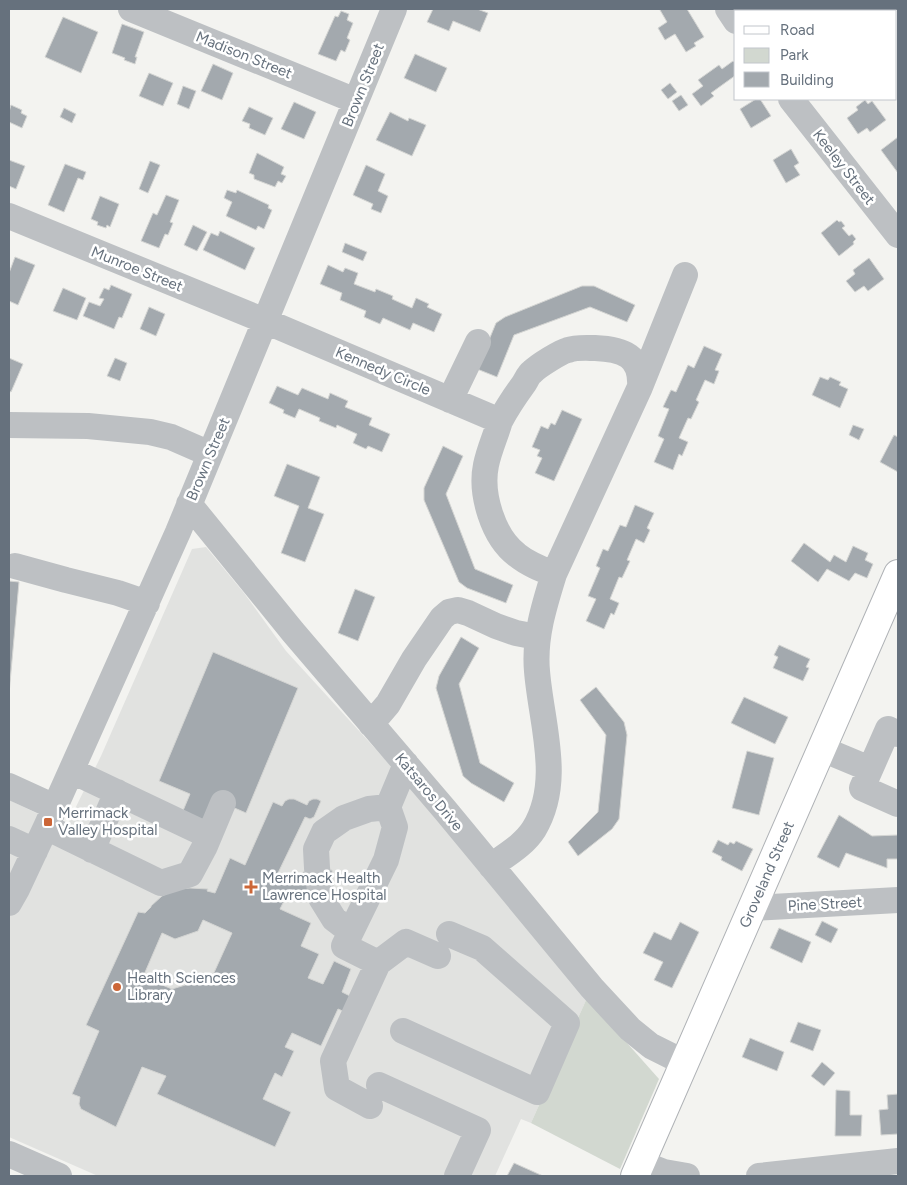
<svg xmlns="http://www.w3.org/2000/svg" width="907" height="1185" viewBox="0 0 907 1185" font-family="Figtree,sans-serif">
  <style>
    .built { fill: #e1e2e0 }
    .green { fill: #d2d8d0 }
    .building { fill: #a3a9ae; stroke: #d4d5d3; fill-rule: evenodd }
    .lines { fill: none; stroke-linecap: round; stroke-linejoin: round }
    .major-casing { stroke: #afb2b6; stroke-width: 30 }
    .minor { stroke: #bdc0c3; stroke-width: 26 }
    .major { stroke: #fff; stroke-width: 28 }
    .poi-dot { fill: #cc6637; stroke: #fff; stroke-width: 2 }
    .labels { text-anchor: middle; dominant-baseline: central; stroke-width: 5; stroke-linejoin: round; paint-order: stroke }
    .street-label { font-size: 15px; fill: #66717d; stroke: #fff }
    .poi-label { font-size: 15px; fill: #66717d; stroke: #fff; text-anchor: start }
  </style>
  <rect width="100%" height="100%" fill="#f3f3f0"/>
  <path class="built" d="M206 547 244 593 286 651 446 826 587 998 531 1123 521 1119 495 1176H98L9 1137V800L66 827 101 756 192 549Z"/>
  <path class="green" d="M587 998 659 1079 620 1169 531 1123Z"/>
  <path class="building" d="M433 9H477L488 13 480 32 453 21 449 31 427 22Z
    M662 9H687L704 37 694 43 696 46 686 52 675 34 665 40 658 28 667 22 660 10Z
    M773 9H797L794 11H769Z
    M815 9H830L832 11H812Z
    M341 11 349 14 347 20 353 23 347 38 350 40 345 52 341 50 336 61 318 54 335 16 338 17Z
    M63 17 98 32 81 73 45 57Z
    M122 24 144 32 135 57H137L135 64 124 60 125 58 112 53Z
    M415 54 447 68 436 92 404 78Z
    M733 61 736 64V75L711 93 714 96 701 106 692 94 703 86 698 80 719 65 722 69Z
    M213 64 233 73 222 100 201 91Z
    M149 73 173 83 163 106 139 96Z
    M670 83 677 92 668 99 661 90Z
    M183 86 196 91 189 109 177 104Z
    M681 95 688 105 679 111 672 101Z
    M756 99H760L771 116 751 128 740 109Z
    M865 100 868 104 872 101 886 120 870 132 867 128 858 134 847 118 858 110 856 107Z
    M294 102 316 112 304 139 281 129Z
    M11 105 22 110 21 113 27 116 22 128 9 122V112Z
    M249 107 273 118 265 135 249 128 250 124 242 121Z
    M64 108 76 114 72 123 60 117Z
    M390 112 408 121 409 118 426 125 412 156 376 140Z
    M898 137V173L881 150Z
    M791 149 799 163 794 166 800 175 786 183 773 160Z
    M257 153 284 167 281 174 286 176 282 183 278 181 275 187 254 179V175L249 173Z
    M9 160 25 166 16 189 9 186Z
    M150 161 160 165 148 193 139 189Z
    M65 164 86 172 83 180 78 178 64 212 48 205Z
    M366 165 385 174 378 191 388 196 381 213 371 209 373 204 353 195Z
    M227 190 236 193 237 190 269 205 268 208 272 210 264 229 258 226 256 230 226 216 232 202 224 198Z
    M166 195 179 200 170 222 173 223 168 235 165 234 159 248 141 241 153 213 157 215Z
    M100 196 119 204 110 227 107 225 106 228 97 225 98 222 91 219Z
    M837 220 839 222 841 221 845 226 842 228 849 236 852 234 856 239 853 242 854 244 839 256 821 233Z
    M193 225 207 232 197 251 184 245Z
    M220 231 255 248 245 270 203 250 211 233 218 236Z
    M345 243 367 252 363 261 342 252Z
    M15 257 35 265 18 305 9 301V273Z
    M869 258 884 279 868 291 864 286 855 292 846 281 855 274 853 270Z
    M328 265 343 272 345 268 358 273 354 284 375 292 376 289 393 296 392 299 412 308 416 298 429 304 427 307 442 314 434 332 413 323 410 330 383 318 380 324 364 317 366 311 340 300 342 293 320 284Z
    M111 285 132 294 122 318 119 317 114 329 83 316 89 302 100 306 104 299 99 298 104 288 109 290Z
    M582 286H594L635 305 627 322 590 307 514 335 497 377 477 369 496 323 505 317Z
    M63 288 86 298 77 320 53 311Z
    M149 307 165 314 156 336 140 329Z
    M704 346 722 354 715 370 719 371 714 384 705 380 696 400 699 402 691 419 688 418 679 438 688 442 682 456 679 454 673 470 654 462 664 439 658 436 669 409 663 407 671 390 676 392 688 365 694 368Z
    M9 358 23 364 11 392 9 391Z
    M115 358 127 363 120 381 107 376Z
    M820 377 828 380 830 377 841 382 839 385 848 389 840 408 812 395Z
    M277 386 298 395 302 388 328 399 330 393 348 401 345 407 372 418 369 425 390 434 382 452 368 446 366 449 353 443 357 434 337 425 336 428 319 421 320 418 299 409 295 418 283 413 284 410 269 403Z
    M562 410 582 419 554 481 535 473 542 458 537 456 540 450 532 447 541 426 548 429 551 423 555 425Z
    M853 425 864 429 859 440 849 435Z
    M894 435 898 437V472L880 462Z
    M443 446 463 456 446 494 475 569 513 585 506 603 467 588 459 582 424 500V488Z
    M287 464 320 477 308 508 324 514 305 562 281 553 299 506 274 496Z
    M635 505 654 513 647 528 650 530 644 543 636 539 627 560 630 561 622 578 619 577 610 599 619 603 614 615 611 613 604 629 586 621 596 599 588 596 600 568 596 566 603 549 608 551 620 525 626 527Z
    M804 543 830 562 834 555 846 562 853 546 868 553 865 560 873 564 867 578 855 573 849 581 827 569 818 582 791 561Z
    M9 581 19 582 9 694Z
    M355 589 375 597 358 641 338 633Z
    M461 637 479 648 459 684 480 763 514 783 504 802 471 783 463 776 436 688 439 676Z
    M779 645 810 659 806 667 809 668 803 681 773 668 778 657 774 655Z
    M213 652 298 688 246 813 223 803 205 822 182 813 190 794 159 781Z
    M596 687 624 722 627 735 619 819 612 829 578 856 568 842 598 812 606 735 580 700Z
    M744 697 788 717 775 744 731 723Z
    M747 751 774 758 759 815 732 808Z
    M289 799H294L307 805 309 801 313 799H317L321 801 314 817 310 819 305 817 278 873 292 880 303 878V872L332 870 334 894 305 897 304 891 291 893 289 891 280 909 311 923 301 946 319 954 308 978 323 984 334 961 351 969 342 992 356 999 350 1014 338 1009 321 1046 292 1033 285 1047 294 1051 282 1077 275 1073 263 1099 291 1112 275 1147 157 1094 166 1076 142 1067 116 1127 81 1109 79 1104 80 1097 72 1094 99 1031 86 1025 138 912 145 913 151 907V906L162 896 176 889 190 888 208 889 207 891 215 893 230 858 245 865 273 802 282 806 285 801ZM203 920 232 933 212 977 172 989 143 977 162 933 175 939 198 931Z
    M839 815 872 836 898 835V859H887V868L846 853 839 868 817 857Z
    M718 840 728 845 730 842 734 844 736 841 753 849 742 871 721 860 722 857 712 852Z
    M822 921 838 929 831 943 815 935Z
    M680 922 699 932 672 988 654 980 663 962 643 953 654 932 671 940Z
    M779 928 811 942 802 963 770 948Z
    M798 1022 821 1030 813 1051 790 1042Z
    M750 1038 784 1052 777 1071 742 1057Z
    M822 1062 835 1073 824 1086 811 1076Z
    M836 1090 850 1091V1115H862L861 1136H835Z
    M898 1094V1134L881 1135 879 1110 888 1109 887 1095Z
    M514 1163 543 1176H507Z"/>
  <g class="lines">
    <g class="major-casing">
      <g id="major">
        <path id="s1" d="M635 1176 898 574"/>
      </g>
    </g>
    <path class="minor" d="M131 9 356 101
      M728 9 736 21
      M791 99 898 235
      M9 216 265 321 500 421C496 435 489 450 486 465 480 494 493 537 517 555 528 564 541 569 554 574L640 387C642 356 623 349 595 348 587 348 576 347 568 350 560 352 538 366 532 372 528 375 526 381 523 385 515 396 507 408 500 421
      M640 387 685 275
      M450 400 478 342
      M9 425 88 426 150 432 171 437 210 454
      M189 504 293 632 445 810 592 988 630 1029 651 1046 685 1063
      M15 566 66 580 118 593 147 603
      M371 724 388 704 414 659 442 618 449 612 458 610 468 613 496 626 516 633 537 637
      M898 734 888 729 862 788 898 804
      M822 749 870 769
      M72 771 209 836
      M9 786 55 807
      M388 807 395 827 386 860 344 946 378 963 406 942 438 956
      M46 827 161 883 190 874 205 846 223 803
      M9 839 35 851
      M92 850 117 792
      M491 866C506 855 524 845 534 829 563 781 541 723 537 671 534 638 544 606 554 574
      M9 903 17 889 46 827 178 532 394 9
      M752 908 898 900
      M351 932 334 919 321 898 317 868 316 849 324 832 344 818 369 809 388 807 406 764
      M403 1031 537 1092 567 1023 482 948 449 934
      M379 1085 478 1130 457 1176
      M370 1106 337 1088 333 1061 378 963
      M9 1154 59 1176
      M641 1163 664 1172 687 1176
      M759 1176 898 1161"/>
    <use href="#major" class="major"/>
  </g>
  <g class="poi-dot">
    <rect x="43" y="817" width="10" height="10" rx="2.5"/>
    <path d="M248.5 879.5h5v5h5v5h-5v5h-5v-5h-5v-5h5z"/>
    <circle cx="117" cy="987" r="5"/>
  </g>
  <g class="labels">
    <g class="street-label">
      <text transform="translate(244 55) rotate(22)">Madison Street</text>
      <text transform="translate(363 85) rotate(-68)">Brown Street</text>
      <text transform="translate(844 167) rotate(52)">Keeley Street</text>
      <text transform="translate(137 269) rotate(22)">Munroe Street</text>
      <text transform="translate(383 371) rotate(23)">Kennedy Circle</text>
      <text transform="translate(208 459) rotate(-67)">Brown Street</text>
      <text transform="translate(429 792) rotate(50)">Katsaros Drive</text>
      <text stroke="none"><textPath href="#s1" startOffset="329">Groveland Street</textPath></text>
      <text transform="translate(825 904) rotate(-3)">Pine Street</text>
    </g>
    <g class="poi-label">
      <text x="58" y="813">Merrimack<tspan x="58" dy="17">Valley Hospital</tspan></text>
      <text x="262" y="878">Merrimack Health<tspan x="262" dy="17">Lawrence Hospital</tspan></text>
      <text x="127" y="978">Health Sciences<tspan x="127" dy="17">Library</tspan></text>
    </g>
  </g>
  <rect width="907" height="1185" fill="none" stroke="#66717d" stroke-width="20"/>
  <rect x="734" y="10" width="162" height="90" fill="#ffffff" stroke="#c2c6cb"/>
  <rect x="744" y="26" width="25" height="8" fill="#ffffff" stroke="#c2c6cb"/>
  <text x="780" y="35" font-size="15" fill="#66717d">Road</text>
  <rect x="744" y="48" width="25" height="15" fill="#d2d8d0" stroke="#c2c6cb"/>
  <text x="780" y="60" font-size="15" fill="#66717d">Park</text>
  <rect x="744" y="72" width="25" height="15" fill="#a3a9ae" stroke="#c2c6cb"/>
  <text x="780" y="85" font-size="15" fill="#66717d">Building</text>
</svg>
